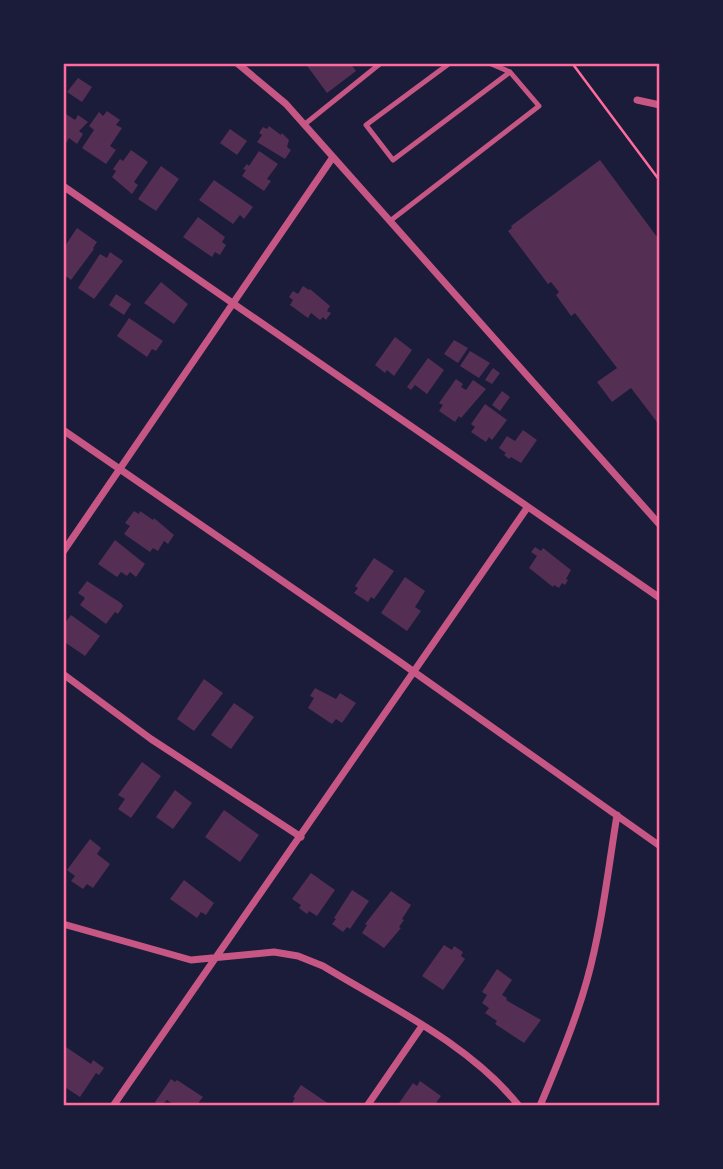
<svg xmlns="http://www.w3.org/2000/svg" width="723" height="1169" viewBox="0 0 723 1169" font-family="Raleway,sans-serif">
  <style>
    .building { fill: #542f53 }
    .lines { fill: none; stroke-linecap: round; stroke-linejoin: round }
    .path { stroke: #ff6b9d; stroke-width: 2.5 }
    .service { stroke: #c65784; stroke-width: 5 }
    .minor { stroke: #c65784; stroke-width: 7 }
    .neatline { fill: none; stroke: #ff6b9d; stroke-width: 2.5 }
  </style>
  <rect width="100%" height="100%" fill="#1b1b3a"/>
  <path class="building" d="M305 63H350L356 71 327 93Z
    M78 78 92 87 82 102 67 92Z
    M107 111 120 120 116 125 122 128 110 146 116 150 106 164 82 148 94 130 89 126 99 112 103 116Z
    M63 112 75 120 78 115 88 122 79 131 83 134 77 144 69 138 66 143 63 141Z
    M269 126 281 135 282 133 289 140 287 147 291 150 285 159 257 142 262 135 259 133 263 127 267 129Z
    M230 129 247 141 237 155 220 143Z
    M131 150 148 162 134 182 138 185 132 194 112 177 116 171 113 169 120 159 123 161Z
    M259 151 278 164 267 179 271 181 264 191 242 176 246 170 243 169 247 164 249 166Z
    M600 160 660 241V426L631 388 612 402 597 382 617 368 575 313 571 316 556 295 559 292 551 282 548 284 508 231 512 228 511 226Z
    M161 166 179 179 156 211 138 199Z
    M214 180 253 207 244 219 240 215 233 224 199 200Z
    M198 217 225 237 222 242 226 245 220 255 215 252 212 257 183 237Z
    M77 228 97 242 93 248 94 249 71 280 63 274V249Z
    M110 252 123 261 94 299 78 288 100 254 107 258Z
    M161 282 188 304 174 324 144 303Z
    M303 286 309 290 310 289 330 306 327 311 331 313 326 320 323 317 320 320 311 313 308 318 290 305 293 300 289 297 293 291 298 294Z
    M116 294 131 304 124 315 109 305Z
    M129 318 163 341 156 351 152 349 147 357 117 336Z
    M395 337 412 350 394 376 387 370 385 373 375 365Z
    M454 340 468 348 458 363 444 354Z
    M470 351 490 363 479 378 460 366Z
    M428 358 444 370 427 394 415 385 411 390 407 387Z
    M493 368 500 373 492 384 485 380Z
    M456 379 463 384 461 387 466 390 473 380 486 389 461 418 459 416 455 422 439 411 443 405 439 403Z
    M502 391 510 397 500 411 492 405Z
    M485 404 507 420 492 440 489 437 486 442 471 432 475 427 471 424Z
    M523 430 537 440 521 463 511 457 509 459 504 455 506 453 499 448 507 436 515 441Z
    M134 511 139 514 140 511 153 520 154 518 174 535 168 544 164 541 158 551 153 548 150 552 124 534 130 526 125 523Z
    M115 540 145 564 136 577 130 572 127 576 121 572 117 577 98 564Z
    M535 547 541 551 543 548 571 570 566 579 568 580 565 585 562 583 559 588 554 585 553 587 529 568 537 556 531 552Z
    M374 558 394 571 374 599 371 597 368 602 354 593 358 588 355 586Z
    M405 577 425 591 415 607 421 611 407 631 381 613Z
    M87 581 121 603 123 606 118 614 115 612 106 624 80 605 85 598 78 593Z
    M71 615 100 636 85 656 63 641V623L64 624Z
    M204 679 223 693 194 731 177 719Z
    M315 688 336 699 340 693 356 703 342 723 336 719 332 724 308 708 314 698 310 696Z
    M234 703 254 717 231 749 211 735Z
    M142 762 161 776 131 818 118 809 125 799 118 795Z
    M175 790 192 803 173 829 156 817Z
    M224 810 259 835 240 862 205 837Z
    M90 839 101 848 97 854 110 864 93 888 87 884 83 889 71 881 75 876 67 870Z
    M311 873 335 890 317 916 309 911 307 914 299 908 301 905 292 899Z
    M184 880 214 903 206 915 201 912 197 918 170 899Z
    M352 890 369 901 350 929 347 927 343 932 332 924 336 919 334 918Z
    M391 891 411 905 402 919 404 920 399 927 401 928 384 948 362 933 367 925 365 924Z
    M444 945 452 950 454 946 463 952 461 956 465 959 443 990 422 976Z
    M497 969 512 980 502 995 507 998 506 1000 541 1020 524 1043 495 1024 497 1021 485 1013 489 1008 482 1003 487 995 482 992Z
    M63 1045 91 1064 93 1060 104 1068 99 1075 96 1073 80 1097 63 1086 66 1082 63 1080Z
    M171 1079 175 1082 177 1080 203 1097 196 1106H176L167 1100 161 1106 155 1102Z
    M420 1081 441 1096 434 1106H397L413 1083 417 1086Z
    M301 1085 332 1106 291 1105 295 1098 293 1097Z"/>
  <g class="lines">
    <path class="path" d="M572 63 660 181"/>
    <path class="service" d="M450 63 366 125 393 160 510 72
      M305 124 381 63
      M390 221 539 106 510 72 489 63"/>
    <path class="minor" d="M237 63 286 104 660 525
      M637 100 660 105
      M63 186 660 598
      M63 430 400 662 660 846
      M63 552 333 157
      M63 674 151 739 301 837
      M63 924 191 960 274 952 298 956 323 966C389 1006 471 1045 519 1106
      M113 1106 527 508
      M367 1106 422 1026
      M540 1106C557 1065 575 1023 587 980 602 926 608 870 617 815"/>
  </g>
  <rect width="723" height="1169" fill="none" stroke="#1b1b3a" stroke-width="130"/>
  <rect x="65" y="65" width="593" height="1039" class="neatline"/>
</svg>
